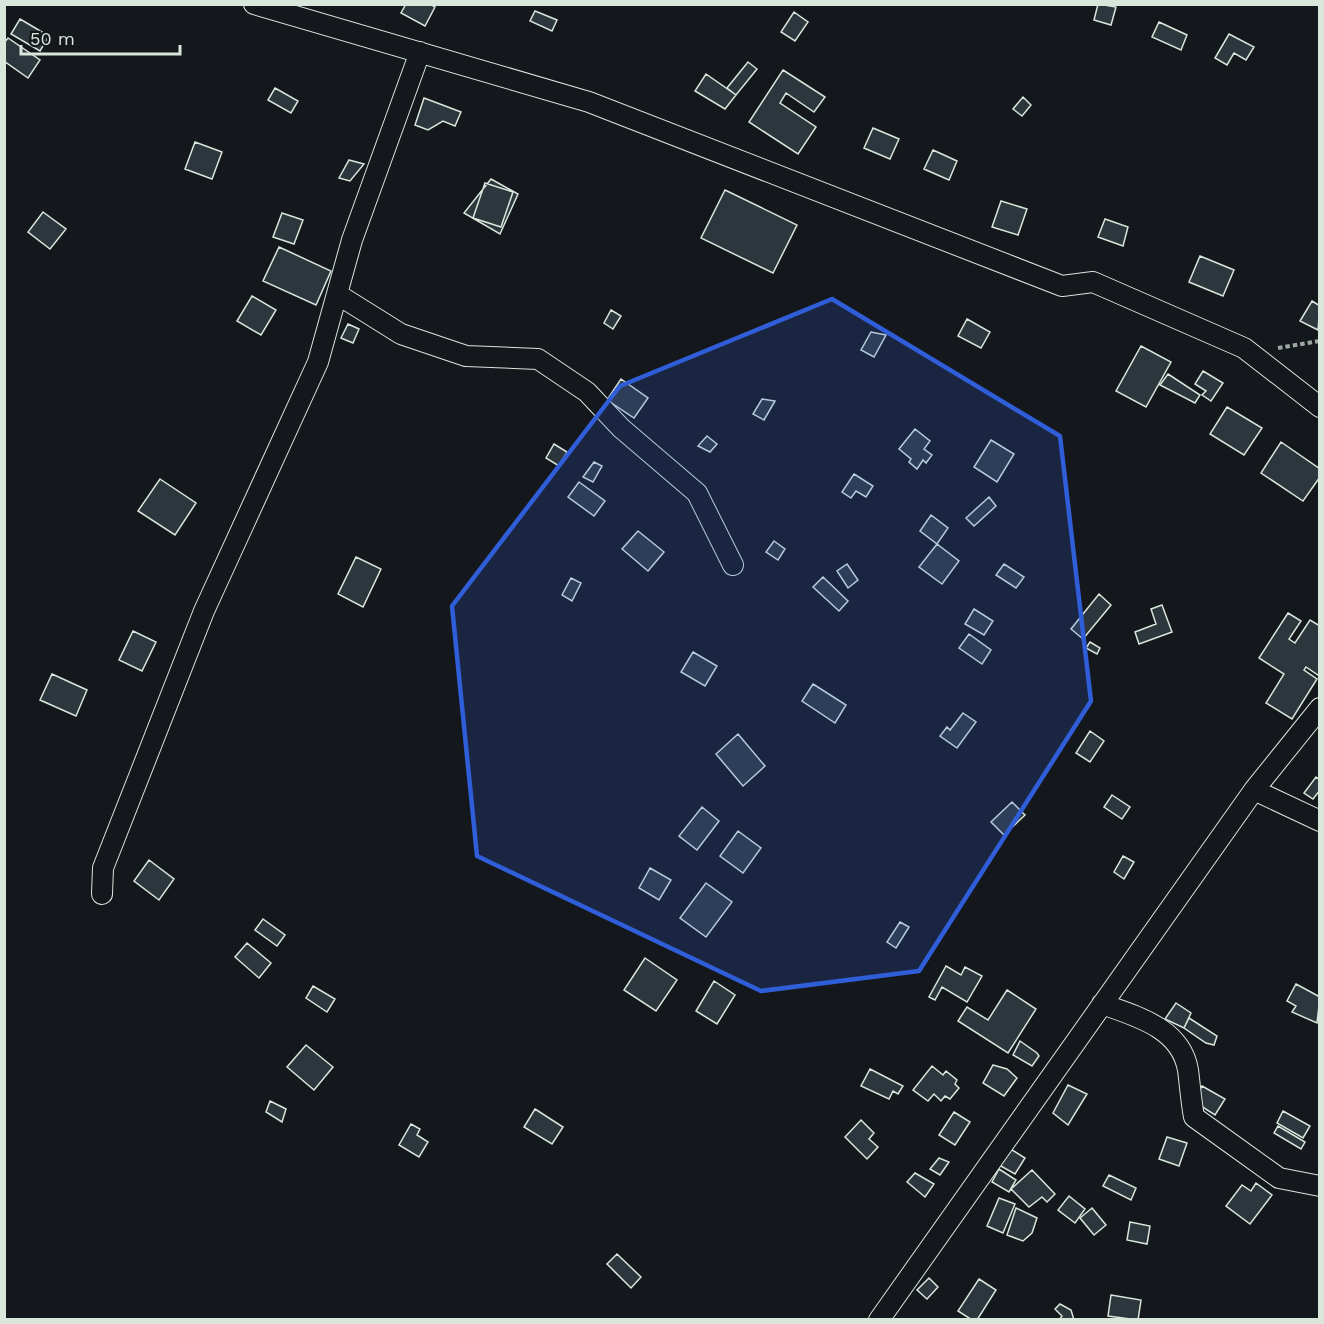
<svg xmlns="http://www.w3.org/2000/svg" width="1324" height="1324" viewBox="0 0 1324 1324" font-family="'Work Sans',sans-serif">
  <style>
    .building { fill: #2c363c; stroke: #d8e6dc; stroke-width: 1.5 }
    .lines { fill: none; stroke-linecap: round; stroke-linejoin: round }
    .street-casing { stroke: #d8e6dc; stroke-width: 22 }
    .path { stroke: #9da8a2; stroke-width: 4; stroke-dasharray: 4.5 3; stroke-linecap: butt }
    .street { stroke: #14181c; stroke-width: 20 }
    .marked { fill: #305dd8; fill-opacity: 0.2; stroke: #305dd8; stroke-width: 4.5; stroke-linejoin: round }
  </style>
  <rect width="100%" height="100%" fill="#14181c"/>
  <path class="building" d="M406 4H430L435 7 425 26 401 13Z
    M1098 4 1116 7 1111 25 1094 20Z
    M535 11 557 20 552 31 530 21Z
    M794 12 808 22 795 41 781 32Z
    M20 19 49 36 40 51 11 34Z
    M1159 22 1187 35 1181 50 1152 37Z
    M1229 34 1254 47 1246 60 1234 53 1227 65 1215 58Z
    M8 38 40 60 28 78 4 61V43Z
    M748 62 757 69 736 95 727 88Z
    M783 70 825 97 814 112 786 93 780 103 816 127 798 154 749 122Z
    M706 74 736 95 725 109 695 91Z
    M275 88 298 101 291 113 268 100Z
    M1023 97 1031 105 1022 116 1013 109Z
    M424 98 461 112 455 126 443 121 428 130 415 125Z
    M873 128 899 139 890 159 864 148Z
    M195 142 222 152 212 179 185 169Z
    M933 150 957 161 949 180 924 169Z
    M349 160 364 164 350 181 339 178Z
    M491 179 518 194 500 234 464 213Z
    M485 183 513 192 501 227 473 218Z
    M725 190 797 225 773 273 701 238Z
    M1001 201 1027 209 1018 235 992 227Z
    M43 212 66 229 50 249 28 232Z
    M282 213 303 220 294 244 273 237Z
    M1105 219 1128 227 1123 246 1098 237Z
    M279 247 331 271 316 305 263 281Z
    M1200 256 1234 270 1223 296 1189 282Z
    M252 296 276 310 261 335 237 321Z
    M1312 301 1320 306 1318 330 1300 321Z
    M611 310 621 316 613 329 604 323Z
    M967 319 990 332 981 348 958 336Z
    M348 324 359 329 353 343 341 338Z
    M871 332 886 335 874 357 861 350Z
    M1141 346 1171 362 1146 407 1116 391Z
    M1203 371 1223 383 1211 401 1202 395 1206 391 1195 384Z
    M1168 374 1200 395 1195 403 1160 385Z
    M621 379 648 398 634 418 607 400Z
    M762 399 775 401 764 420 753 414Z
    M1227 407 1262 428 1244 455 1210 434Z
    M915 429 930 441 924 449 932 455 926 463 923 460 917 469 909 462 911 459 899 449Z
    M707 436 717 444 710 452 698 446Z
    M991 440 1014 454 997 482 974 467Z
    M1281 442 1320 469V477L1303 501 1261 473Z
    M554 444 567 452 559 466 546 458Z
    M594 462 602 466 593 482 583 477Z
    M854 474 873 486 866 497 856 491 851 498 842 492Z
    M160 479 196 503 175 535 138 511Z
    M579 482 605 501 594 516 568 497Z
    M989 497 996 506 974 526 966 518Z
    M931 515 948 528 937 544 920 531Z
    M638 531 664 552 648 571 622 549Z
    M774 541 785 549 778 560 766 552Z
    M937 544 959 561 942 584 919 567Z
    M356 557 381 569 363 607 338 594Z
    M847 564 858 580 848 588 837 571Z
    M1004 564 1024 577 1016 588 996 575Z
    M823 577 848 601 839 611 813 587Z
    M571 578 581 583 572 601 562 595Z
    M1099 594 1111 605 1083 639 1071 629Z
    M1162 605 1172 632 1139 644 1135 632 1156 624 1151 609Z
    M974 609 993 621 984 635 965 624Z
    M1288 613 1301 621 1289 639 1295 643 1310 620 1320 626V673L1318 675 1306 667 1304 670 1317 679 1292 719 1266 703 1284 674 1259 658Z
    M133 631 156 642 142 671 119 660Z
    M969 634 991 650 982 664 959 648Z
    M1090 642 1100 648 1097 654 1086 648Z
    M693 652 717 666 705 686 681 672Z
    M52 674 87 690 76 716 40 700Z
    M813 684 846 705 835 723 802 701Z
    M963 713 976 722 957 748 940 736 947 727 950 730Z
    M1090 731 1104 741 1090 762 1076 753Z
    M738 734 765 766 743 786 716 754Z
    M1316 777 1320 780V790L1313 799 1304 793Z
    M1112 795 1130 807 1122 819 1104 807Z
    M1012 802 1025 815 1004 835 991 822Z
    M702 807 719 821 697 850 679 836Z
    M738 831 761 848 743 873 720 856Z
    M1123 856 1134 862 1124 879 1114 872Z
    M149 860 174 879 159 900 134 881Z
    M650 868 671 880 659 900 639 888Z
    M706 883 732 902 706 937 680 918Z
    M263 919 285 935 277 946 255 930Z
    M900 922 909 927 896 948 887 942Z
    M247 943 271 963 259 978 235 957Z
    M645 958 677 980 656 1011 624 990Z
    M946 966 961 975 965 967 982 976 967 1002 942 987 935 1000 929 997Z
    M714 981 735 995 717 1024 696 1011Z
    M1296 984 1320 997 1317 1023 1292 1012 1296 1006 1287 1001Z
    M313 986 335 999 327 1012 306 998Z
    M1007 990 1036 1009 1008 1053 958 1021 967 1007 988 1020Z
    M1176 1003 1191 1013 1184 1028 1165 1019Z
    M1189 1018 1217 1036 1214 1045 1206 1043 1184 1028Z
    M1020 1041 1037 1053 1039 1056 1032 1066 1013 1055Z
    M306 1045 333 1067 314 1090 287 1067Z
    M993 1065 1007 1069 1017 1078 1004 1096 983 1083Z
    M932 1066 943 1075 946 1071 957 1080 955 1084 959 1088 950 1099 945 1096 941 1101 934 1094 928 1101 913 1090Z
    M870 1069 903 1086 898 1094 893 1091 889 1099 861 1086Z
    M1068 1085 1087 1094 1068 1125 1053 1113Z
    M1202 1086 1225 1099 1215 1115 1193 1101Z
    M270 1101 286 1109 282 1122 266 1112Z
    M535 1109 563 1127 552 1144 524 1127Z
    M1283 1111 1310 1126 1303 1138 1277 1123Z
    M954 1112 970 1122 955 1145 939 1135Z
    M861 1120 874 1133 869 1139 878 1147 867 1159 845 1137Z
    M411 1124 420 1129 417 1135 428 1142 419 1157 399 1145Z
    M1278 1126 1305 1142 1301 1149 1274 1133Z
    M1167 1137 1187 1143 1179 1166 1159 1159Z
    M1009 1148 1025 1158 1015 1174 999 1165Z
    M939 1158 949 1162 940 1175 930 1169Z
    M999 1169 1016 1180 1009 1192 992 1182Z
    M1032 1170 1055 1194 1047 1202 1042 1197 1029 1207 1011 1189Z
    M915 1173 934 1184 925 1197 907 1182Z
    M1109 1175 1136 1188 1131 1200 1103 1186Z
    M1256 1183 1272 1195 1250 1224 1226 1206 1242 1185 1251 1191Z
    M1069 1196 1085 1209 1075 1223 1058 1210Z
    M999 1198 1015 1204 1003 1233 987 1226Z
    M1016 1208 1037 1218 1032 1233 1023 1241 1007 1235Z
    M1092 1208 1106 1225 1094 1235 1080 1218Z
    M1130 1222 1150 1226 1147 1244 1127 1240Z
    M617 1254 641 1277 631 1288 607 1264Z
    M929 1278 938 1287 927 1299 917 1290Z
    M979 1279 996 1290 977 1320H972L958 1311Z
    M1111 1295 1141 1300 1138 1320 1108 1316Z
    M1060 1304 1071 1310 1074 1320H1059L1062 1316 1055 1309Z"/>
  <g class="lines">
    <g class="street-casing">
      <path id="street" d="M254 4 589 102 1062 286 1093 282 1244 348 1320 407
        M337 294 401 334 466 356 538 359 587 392 621 428 697 493 733 565
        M1254 790 1320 821
        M102 894 103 868 204 611 318 362 352 240 420 52
        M1102 1004C1136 1016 1181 1028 1188 1070 1190 1085 1191 1101 1194 1117L1279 1178 1320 1186
        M879 1320 1254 790 1320 708"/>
    </g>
    <path class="path" d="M1278 348 1320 341"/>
    <use href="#street" class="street"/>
  </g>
  <path class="marked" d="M832 299 1060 436 1091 701 919 971 761 991 477 856 452 606 620 386Z"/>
  <rect width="1324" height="1324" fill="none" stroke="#d8e6dc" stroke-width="12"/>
  <path d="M21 45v9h159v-9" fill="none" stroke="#d8e6dc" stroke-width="3"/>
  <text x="30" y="45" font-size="18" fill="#d8e6dc" stroke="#14181c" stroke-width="4.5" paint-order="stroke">50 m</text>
</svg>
